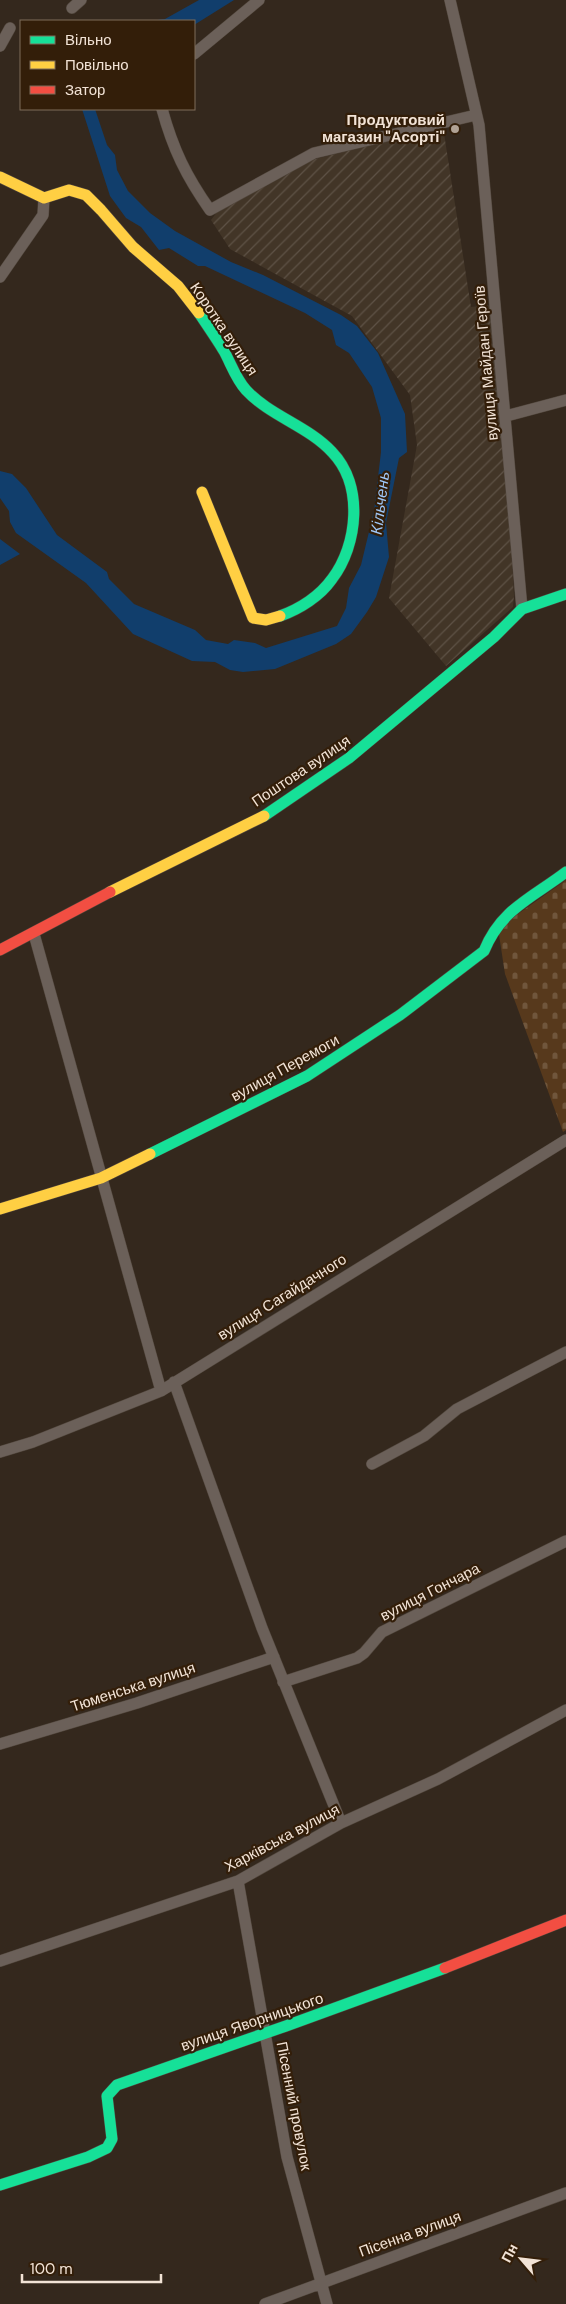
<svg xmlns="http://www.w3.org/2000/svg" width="566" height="2304" viewBox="0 0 566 2304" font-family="'DM Sans',sans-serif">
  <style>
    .industrial { fill: url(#industrial-furrows) }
    .cemetery { fill: url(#cemetery-stones) }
    .water { fill: #113e6c }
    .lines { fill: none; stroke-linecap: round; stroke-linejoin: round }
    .street-casing { stroke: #51463c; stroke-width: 12 }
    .fast-casing { stroke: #51463c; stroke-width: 12 }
    .slow-casing { stroke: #51463c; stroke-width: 12 }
    .jam-casing { stroke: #51463c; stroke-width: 12 }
    .street { stroke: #6b6059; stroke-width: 11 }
    .fast { stroke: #16e098; stroke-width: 11 }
    .slow { stroke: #ffcf43; stroke-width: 11 }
    .jam { stroke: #f24e42; stroke-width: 11 }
    .poi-dot { fill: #b0a295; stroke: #331e09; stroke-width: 2 }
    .labels { text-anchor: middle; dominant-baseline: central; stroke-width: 4.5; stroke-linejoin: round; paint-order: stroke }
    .poi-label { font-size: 15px; font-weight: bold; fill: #f2e3d6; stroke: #331e09; text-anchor: end }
    .street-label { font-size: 15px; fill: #f2e3d6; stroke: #331e09 }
    .water-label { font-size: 16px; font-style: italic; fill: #9ec6f6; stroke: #331e09 }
  </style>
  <defs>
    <pattern id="industrial-furrows" width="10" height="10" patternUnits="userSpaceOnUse" patternTransform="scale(1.25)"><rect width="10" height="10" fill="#423527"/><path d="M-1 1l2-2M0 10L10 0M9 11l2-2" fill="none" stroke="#5e5246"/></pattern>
    <pattern id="cemetery-stones" width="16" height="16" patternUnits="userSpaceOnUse" patternTransform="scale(1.25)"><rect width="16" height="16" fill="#57391c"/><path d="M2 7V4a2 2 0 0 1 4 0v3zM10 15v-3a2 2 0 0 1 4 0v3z" fill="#70563c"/></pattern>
  </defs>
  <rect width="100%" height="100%" fill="#34281d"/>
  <path class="industrial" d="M443 127 471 307 490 305 505 450 514 596 513 607 446 666 389 598 417 445 410 395 352 316 230 249 211 220 221 207 307 161Z"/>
  <path class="cemetery" d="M566 880V1130L563 1132 505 974 498 928Z"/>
  <path class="water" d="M199 0H234L194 25V21H150L165 19Z
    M82 109H95L107 145 115 155 117 170 128 191 150 213 175 231 231 262 263 275 341 315 357 326 378 353 405 414 407 452 399 458 386 523 389 557 376 597 367 612 351 634 336 644 275 669 243 672 230 670 215 662 192 661 133 634 86 583 16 533 10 522 9 511 0 498V471L12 474 26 488 57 535 107 572 109 579 134 604 195 630 206 640 228 644 234 640 255 643 266 648 337 626 346 608 349 588 361 565 374 511 381 452V418L372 387 349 353 336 345 332 330 305 313 205 266H198L169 248 159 250 141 227 126 218 110 196Z
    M0 539 20 554 0 565Z"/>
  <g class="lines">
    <g class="street-casing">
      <path id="street" d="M450 0 479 125 522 609
        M72 8 81 0
        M0 46 10 28
        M194 54 259 0
        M162 109C173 149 186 176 210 210L314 153 476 115
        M0 277 43 215 44 198
        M506 416 566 400
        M34 934 161 1391
        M174 1382 262 1628 341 1823
        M0 1452 33 1442 161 1391 566 1140
        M372 1464 424 1436 457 1409 566 1352
        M283 1682 357 1658 364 1653 382 1632 566 1541
        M0 1744 137 1703 274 1657
        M238 1881 287 2157 327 2304
        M0 1961 238 1881 341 1823 438 1779 566 1710
        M265 2304 566 2193"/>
    </g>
    <g class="fast-casing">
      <path id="fast" d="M199 313C207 325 216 338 224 351 231 364 236 379 246 390 270 416 308 426 332 452 364 485 358 545 332 579 320 596 300 609 280 616
        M264 816 349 758 494 637 522 609 566 594
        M150 1154 307 1076 400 1015 484 951C501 909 532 898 566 872
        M0 2185 88 2157 107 2148 112 2139 107 2096 117 2085 286 2026 445 1968"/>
    </g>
    <g class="slow-casing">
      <path id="slow" d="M0 177 44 198 69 190 86 195 101 210 133 247 178 286 199 313
        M202 492 253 618 266 620 280 616
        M110 892 264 816
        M0 1209 101 1178 150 1154"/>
    </g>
    <g class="jam-casing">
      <path id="jam" d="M0 950 110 892
        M445 1968 566 1920"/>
    </g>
    <use href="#street" class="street"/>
    <use href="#fast" class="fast"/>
    <use href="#slow" class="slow"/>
    <use href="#jam" class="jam"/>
  </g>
  <circle class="poi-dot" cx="455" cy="129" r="5"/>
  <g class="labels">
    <g class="poi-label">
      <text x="445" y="120">Продуктовий<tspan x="445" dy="17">магазин "Асорті"</tspan></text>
    </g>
    <g class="street-label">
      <text transform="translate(224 329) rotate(56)">Коротка вулиця</text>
      <text transform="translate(486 363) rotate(-95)">вулиця Майдан Героїв</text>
      <text transform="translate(301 771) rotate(-34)">Поштова вулиця</text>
      <text transform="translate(285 1068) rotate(-29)">вулиця Перемоги</text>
      <text transform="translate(282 1297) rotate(-32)">вулиця Сагайдачного</text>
      <text transform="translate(430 1592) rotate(-27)">вулиця Гончара</text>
      <text transform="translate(133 1687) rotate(-18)">Тюменська вулиця</text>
      <text transform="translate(282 1838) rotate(-28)">Харківська вулиця</text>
      <text transform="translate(252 2022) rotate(-19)">вулиця Яворницького</text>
      <text transform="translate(294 2106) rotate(79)">Пісенний провулок</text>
      <text transform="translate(410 2234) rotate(-20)">Пісенна вулиця</text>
    </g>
    <g class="water-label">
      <text transform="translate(380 503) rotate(-83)">Кільчень</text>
    </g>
  </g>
  <rect x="20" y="20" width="175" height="90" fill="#331e09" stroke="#7f6d5b"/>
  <rect x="30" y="36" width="25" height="8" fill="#16e098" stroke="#7f6d5b"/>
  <text x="65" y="45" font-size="15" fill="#f2e3d6">Вільно</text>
  <rect x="30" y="61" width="25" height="8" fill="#ffcf43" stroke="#7f6d5b"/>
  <text x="65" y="70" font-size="15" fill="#f2e3d6">Повільно</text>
  <rect x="30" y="86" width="25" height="8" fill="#f24e42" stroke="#7f6d5b"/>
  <text x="65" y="95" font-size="15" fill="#f2e3d6">Затор</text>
  <g transform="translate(521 2259) rotate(298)" stroke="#331e09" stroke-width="4" paint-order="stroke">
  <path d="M0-4L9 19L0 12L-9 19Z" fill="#f2e3d6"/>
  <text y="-8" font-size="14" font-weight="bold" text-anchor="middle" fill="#f2e3d6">Пн</text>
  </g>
  <path d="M22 2274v8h139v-8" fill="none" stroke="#f2e3d6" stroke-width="2.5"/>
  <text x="30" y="2274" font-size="15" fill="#f2e3d6" stroke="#331e09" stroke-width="4" paint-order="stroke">100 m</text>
</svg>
